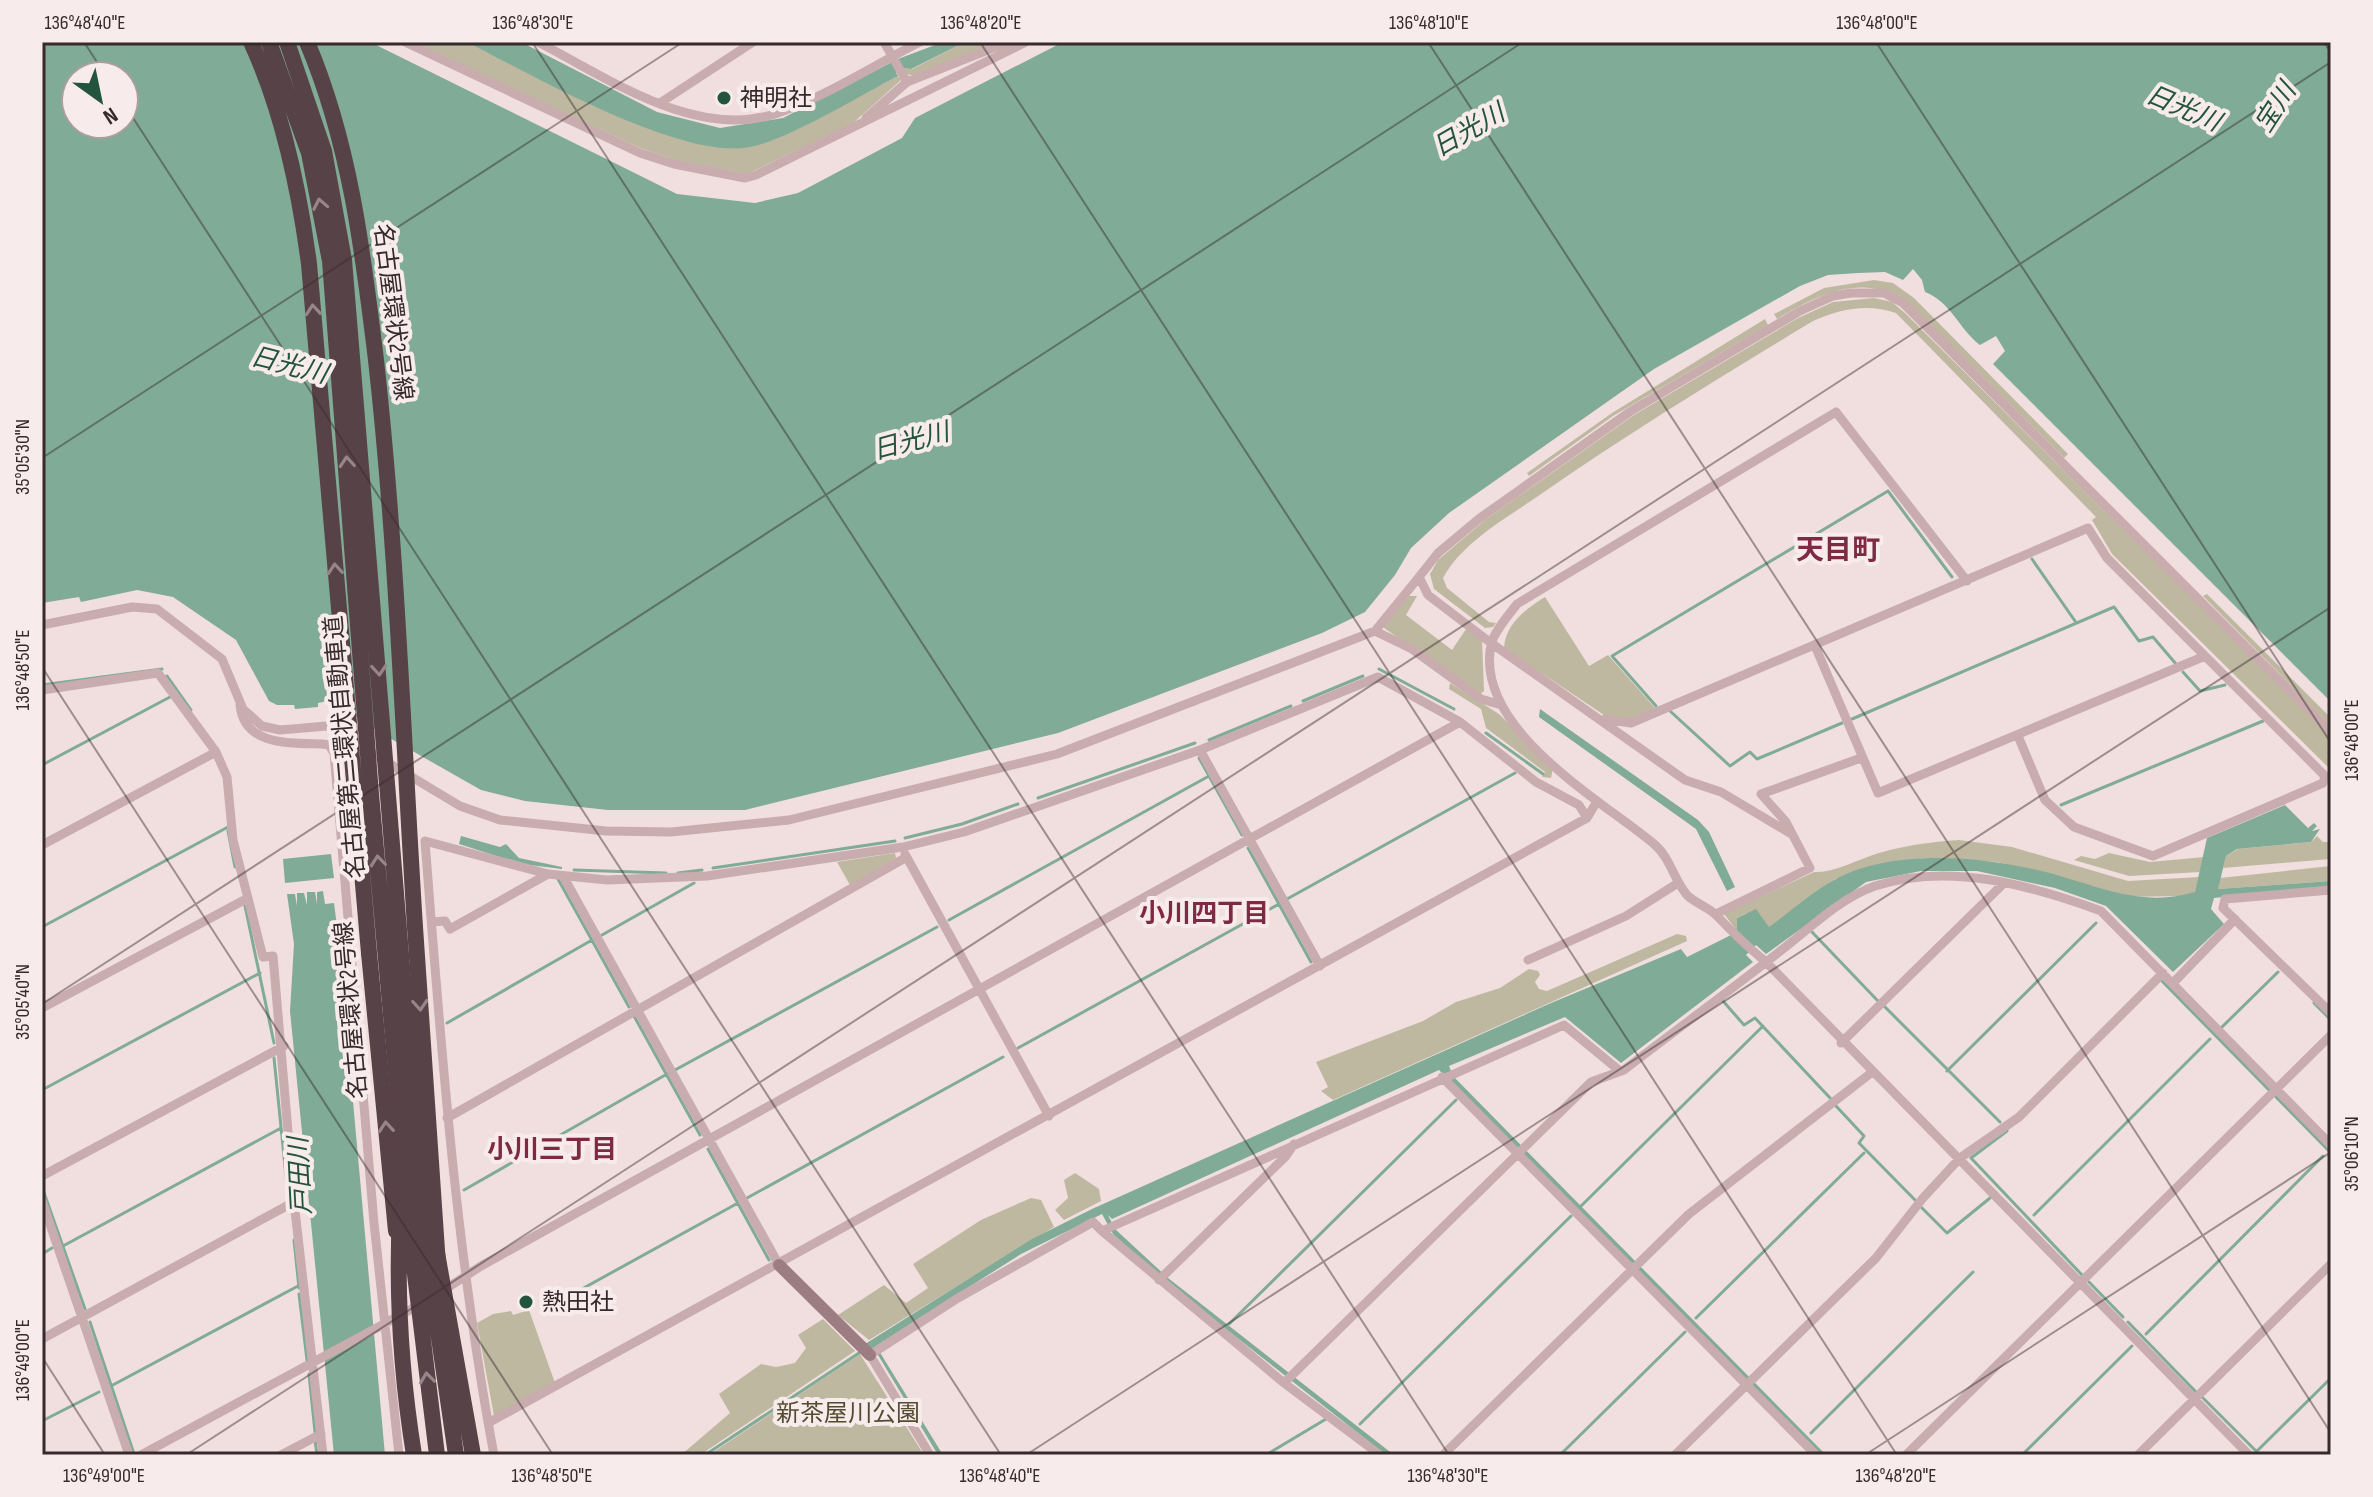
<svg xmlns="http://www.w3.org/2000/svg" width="2373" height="1497" viewBox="0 0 2373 1497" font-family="'Sofia Sans Condensed','Noto Sans JP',sans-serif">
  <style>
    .green { fill: #bfb8a0 }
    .water { fill: #80ab96; fill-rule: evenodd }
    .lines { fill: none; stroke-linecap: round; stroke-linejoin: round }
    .stream { stroke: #80ab96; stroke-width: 3 }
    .street { stroke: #c8acae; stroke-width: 9 }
    .secondary { stroke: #9b7d82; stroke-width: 12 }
    .highway { stroke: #574247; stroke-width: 16 }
    .highway-bridge { stroke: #574247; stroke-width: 16 }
    .oneway { stroke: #978689 }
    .ticks { fill: none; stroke: #362a2d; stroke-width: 2; stroke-opacity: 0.45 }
    .poi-dot { fill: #23543d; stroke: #f8ebeb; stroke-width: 3 }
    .labels { text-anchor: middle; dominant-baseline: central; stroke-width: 8; stroke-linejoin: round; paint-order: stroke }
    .poi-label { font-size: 24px; fill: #362a2d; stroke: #f8ebeb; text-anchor: start }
    .street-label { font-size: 24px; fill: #362a2d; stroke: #f8ebeb }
    .park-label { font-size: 24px; fill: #534c30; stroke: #f8ebeb }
    .water-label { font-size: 26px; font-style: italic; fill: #23543d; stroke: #f8ebeb }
    .neighbourhood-label { font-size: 26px; font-weight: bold; fill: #7e2a44; stroke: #f8ebeb }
    .quarter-label { font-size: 28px; font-weight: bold; fill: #7e2a44; stroke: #f8ebeb }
    .neatline { fill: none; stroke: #362a2d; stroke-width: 3 }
    .ticks-label { font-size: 20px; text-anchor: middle; fill: #362a2d }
  </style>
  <rect width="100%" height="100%" fill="#f1dfdf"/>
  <path class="green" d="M412 42H467L644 126 728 148H744L775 138 898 76 901 80 852 124 747 174 675 160 640 148Z
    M965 42H999L915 76 906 74 902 68 912 69Z
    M1874 280 1893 283 1914 298 2068 454 2064 458 1909 304C1864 271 1820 294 1777 319L1774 314 1824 288Z
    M1874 298 1892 302 1905 313 2331 736V770L2112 554 2092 520 2096 517 1896 313C1867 303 1840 309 1813 321 1722 376 1632 431 1544 492 1510 516 1463 541 1443 578L1447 588 1489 622 1496 623 1493 627 1485 628 1434 589 1430 574 1438 560 1485 520 1634 415 1798 318 1833 302Z
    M1765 319 1768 325 1613 416 1529 476 1527 473 1612 413Z
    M2207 594 2331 718V726L2203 596Z
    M1409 596H1417L1406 615 1452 650 1466 629 1482 640 1484 691 1480 694 1384 628V623Z
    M1545 597 1589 666 1608 655 1656 709 1633 719 1604 715 1504 648C1505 624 1527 608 1545 597Z
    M1450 683 1499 714 1553 768 1551 778 1542 777 1545 772 1486 728 1481 709 1449 689Z
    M2317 836 2323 842H2331V859L2223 868 2226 856 2238 849 2311 842Z
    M1959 840 2012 847 2128 881 2199 877 2195 893 2182 896 2122 897 2055 875 1997 862 1923 858 1835 879 1769 928 1747 913 1737 918V931L1724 914 1814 872C1835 873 1858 859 1879 853 1906 845 1931 842 1959 840Z
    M895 853 896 858 850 885 837 862Z
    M2109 853 2150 862 2204 857 2200 872 2129 876 2074 860 2081 856 2095 859Z
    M2331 866V881L2218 889 2220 878Z
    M1677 934 1686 936 1687 941 1333 1100 1321 1091 1328 1087 1316 1062 1423 1021 1456 1002 1500 988 1529 969 1538 971 1540 975 1535 982 1539 989 1547 991Z
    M1075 1173 1099 1189 1101 1201 1064 1220 1055 1210 1068 1198 1064 1180Z
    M1031 1198 1041 1200 1054 1227 869 1340 838 1315 884 1285 906 1303 928 1288 913 1264 981 1220Z
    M529 1310 555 1383 494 1416 477 1323 493 1314 511 1311 513 1315Z
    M823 1319 855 1351 700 1455H681L730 1413 719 1394 761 1364 776 1367 795 1363 806 1348 798 1335Z
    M860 1354 924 1455H709Z"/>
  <path class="water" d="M42 42H370L677 194 755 203 798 193 902 138 915 118 1063 42H2331V702L1993 364 2005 351 1996 336 1980 345C1959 329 1951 302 1925 292L1922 280 1913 269 1903 280 1885 272 1858 273 1828 275 1800 286 1654 369 1449 513 1411 548 1395 575 1365 612 1322 633 1058 733 745 810H608L525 801 481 790 379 732 332 700 318 703V707L295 709 294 705H277L269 701 236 640 173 597 137 590 81 602 79 597 42 603ZM76 76H124V124H76Z
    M467 42H521L657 112 720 128 783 118 898 59 943 42H965L911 69 902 68 896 73 898 76C862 94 780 145 744 148 673 156 532 75 467 42Z
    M1540 709 1698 820 1709 832 1735 887 1727 891 1696 829 1539 717Z
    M2285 805 2308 828 2314 823 2317 826 2312 831 2320 829 2311 842 2237 849 2226 856 2218 889 2331 881V886L2214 898 2211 909 2224 924 2173 972 2106 906 2055 888 1977 871H1921L1866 882 1766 954 1756 945 1746 955 1753 962 1621 1063 1565 1017 1449 1066 1453 1076 1826 1455H1821L1439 1070 1112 1219 1108 1215 1115 1229 1168 1278 1394 1455H1386L1165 1281 1113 1234 1102 1214 1021 1254 876 1346 943 1455H938L878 1355 865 1344 1032 1239 1092 1209 1551 1003 1681 949 1687 957 1737 932V918L1756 909 1769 927C1790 912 1811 893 1834 880 1895 846 1993 857 2057 875 2105 889 2145 907 2195 892L2207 838Z
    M461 836 500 847 506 844 519 858 562 867V869L522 864 459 844Z
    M331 854 334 878 285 883 283 859Z
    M323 891 325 904 334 903 337 926 333 940 344 1002 385 1455H334L290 1011 294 944 287 894H295L297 906V893H304L307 905V892H315L317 904V892Z"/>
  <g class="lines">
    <path class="stream" d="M2032 559 2075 621
      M1379 669 1454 709
      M2183 672 2200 691 2225 685
      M167 676 191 710
      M42 685 162 669
      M1303 701 1363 676
      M1656 706 1612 656 1888 491 1952 577
      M1670 711 1730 766 1750 752 1757 759 1842 723
      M1852 719 2114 607 2139 641 2153 637 2176 664
      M1486 733 1543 774
      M1209 740 1291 706
      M1199 758 1242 835
      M42 765 170 697
      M1038 798 1195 743
      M2061 805 2263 721
      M228 831 235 867
      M905 838 962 824 1018 804
      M1248 848 1311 962
      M713 868 895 841
      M574 870 666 873
      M678 873 702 870
      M558 879 629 1007
      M1287 899 1515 773
      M245 906 274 1043
      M949 920 1209 776
      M42 927 228 827
      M1812 932 1877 1000
      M602 935 694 883
      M2162 981 2269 1090
      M1723 1001 1744 1025 1755 1018 1831 1099
      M2314 1003 2331 1020
      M1884 1006 2000 1122
      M634 1016 700 1135
      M447 1023 592 940
      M2222 1027 2278 972
      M1018 1048 1279 904
      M274 1058 288 1196
      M675 1070 937 927
      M1947 1071 2096 923
      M42 1090 260 973
      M2276 1097 2331 1153
      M1836 1106 1864 1136 1859 1143 1915 1200
      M2007 1131 1971 1158 2082 1275
      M708 1149 769 1260
      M42 1187 85 1309
      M464 1190 667 1074
      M747 1198 1003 1057
      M1921 1207 1947 1233 1990 1198
      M1578 1209 1763 1026
      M2034 1215 2210 1039
      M294 1240 299 1288
      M63 1246 281 1128
      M42 1254 52 1248
      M2089 1282 2123 1317
      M299 1294 307 1360
      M551 1306 738 1203
      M1696 1318 1864 1153
      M90 1322 134 1454
      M2128 1322 2195 1391
      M1229 1324 1456 1100
      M2146 1334 2323 1156
      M309 1374 315 1432
      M111 1386 298 1286
      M2203 1398 2260 1455
      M42 1421 99 1392
      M1360 1424 1571 1216
      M1811 1433 1973 1272
      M315 1440 317 1455
      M2256 1452 2331 1378
      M705 1455 862 1351
      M1266 1455 1326 1419
      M1560 1455 1685 1332
      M2022 1455 2132 1346"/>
    <path class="street" d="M405 42 640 153 674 164 745 178 756 175 1026 42
      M538 42C608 78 696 141 778 113 827 96 874 65 920 42
      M907 82 1008 42
      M660 103 753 42
      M866 118 907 82 884 42
      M1967 581 1836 412 1517 604C1509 615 1494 631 1491 645 1474 729 1600 799 1654 844 1670 857 1674 880 1687 895 1696 904 1709 907 1717 916 1733 933 1748 947 1766 962L2249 1455
      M42 625 132 607 157 609 222 659 243 709 262 726 280 730 327 726 460 806 500 820 606 831 671 832 789 820 1057 754 1375 631 1412 649 1481 699 1498 704
      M1375 631 1419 577
      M1815 646 1878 793 2205 656
      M42 690 158 673 216 752 42 845
      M240 705C244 746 290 743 322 744L329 745 334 753 374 1223 399 1455
      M1605 719 1631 723 2088 528 2107 558 2325 776 2323 783 2153 856 2074 827 2045 800 2018 736
      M1200 750 1320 966
      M216 752 227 777 233 840 263 957 273 956 294 1202 323 1455
      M1793 835 1721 792 1685 780 1491 643 1428 595 1419 577 1438 553 1480 518 1631 411 1800 311 1833 296 1851 293H1884L1903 303 2331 732
      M905 854 1049 1116
      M563 876 779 1265
      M2331 890 2225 899 2223 908 2331 1013
      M1716 914 1810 868 1786 822 1761 794 1861 758
      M432 922 445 921 450 929 548 874
      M1528 960 1626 916 1678 883
      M2173 983 2235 919
      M42 1008 248 898
      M1841 1043 2004 883
      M1442 1077 1816 1455
      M447 1118 905 858
      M42 1176 284 1046
      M42 1201 129 1455
      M1159 1280 1286 1156 1294 1144
      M444 1290 481 1266 1460 722
      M42 1339 294 1202
      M1284 1383 1591 1082 1624 1070C1676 1030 1728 992 1779 952 1808 930 1840 898 1875 886 1949 862 2030 885 2101 911L2331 1145
      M488 1423 1587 818 1596 803
      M141 1455 421 1304
      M281 1455 321 1434
      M494 1455C456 1252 441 1047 425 841L548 874 607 880 707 876 903 847 964 832 1200 750 1378 677 1460 722 1536 782 1579 805 1587 818
      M930 1455 870 1355 958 1298 1093 1222 1102 1231
      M1380 1455 1284 1383 1102 1231 1564 1025 1620 1071
      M1443 1455 1689 1214 1871 1073
      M1675 1455 1876 1258 1923 1198 1960 1158 2019 1117 2163 973
      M1906 1455 2331 1035
      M2138 1455 2331 1264"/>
    <path class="secondary" d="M779 1265 870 1355"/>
    <path class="highway" d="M415 927 438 1265
      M369 953 396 1231"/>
    <path class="highway-bridge" d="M251 42C283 111 299 188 309 264L369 953
      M269 42 309 153 330 261 371 794 413 1258 437 1455
      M287 42 324 151 344 260 417 1149 430 1276 456 1455
      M307 42C350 143 363 252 376 360 397 548 403 738 415 927
      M400 1214C396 1296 401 1374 414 1455
      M437 1253 473 1455"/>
  </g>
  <defs><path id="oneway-chevron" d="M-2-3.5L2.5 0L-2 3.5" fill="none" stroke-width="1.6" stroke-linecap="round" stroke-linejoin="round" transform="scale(2)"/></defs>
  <g class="oneway">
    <use href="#oneway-chevron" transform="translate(320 204) rotate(-101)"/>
    <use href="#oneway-chevron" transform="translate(313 310) rotate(-95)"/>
    <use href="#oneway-chevron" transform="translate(347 462) rotate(-94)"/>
    <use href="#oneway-chevron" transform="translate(335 569) rotate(-95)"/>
    <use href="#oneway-chevron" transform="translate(379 670) rotate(86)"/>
    <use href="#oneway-chevron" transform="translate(378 861) rotate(-96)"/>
    <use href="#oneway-chevron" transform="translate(420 1005) rotate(86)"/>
    <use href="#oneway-chevron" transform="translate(386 1127) rotate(-95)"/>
    <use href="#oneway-chevron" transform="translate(427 1378) rotate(-97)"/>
  </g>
  <path class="ticks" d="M84 42 106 76M532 42 1449 1455M980 42 1897 1455M1428 42 2331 1433M1876 42 2331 743M2324 42 2331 53M124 104 1001 1455M42 458 683 42M42 667 553 1455M42 1004 1523 42M42 1357 105 1455M186 1455 2331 62M1026 1455 2331 607M1865 1455 2331 1152"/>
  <g class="poi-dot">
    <circle cx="724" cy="98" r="8"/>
    <circle cx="526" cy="1302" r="8"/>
  </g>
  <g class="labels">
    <g class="poi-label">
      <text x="740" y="98">神明社</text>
      <text x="542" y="1302">熱田社</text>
    </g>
    <g class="street-label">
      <text transform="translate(393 312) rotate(83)">名古屋環状2号線</text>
      <text transform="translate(345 747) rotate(-95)">名古屋第二環状自動車道</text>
      <text transform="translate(351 1010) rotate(-95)">名古屋環状2号線</text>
    </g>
    <g class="park-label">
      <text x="848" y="1413">新茶屋川公園</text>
    </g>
    <g class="water-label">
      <text transform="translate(2276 108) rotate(-57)">宝川</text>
      <text transform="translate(2183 109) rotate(23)">日光川</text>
      <text transform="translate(1469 131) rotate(-30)">日光川</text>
      <text transform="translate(289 366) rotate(14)">日光川</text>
      <text transform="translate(911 442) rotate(-15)">日光川</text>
      <text transform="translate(301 1176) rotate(-93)">戸田川</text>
    </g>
    <g class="neighbourhood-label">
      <text x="1204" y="914">小川四丁目</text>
      <text x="552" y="1150">小川三丁目</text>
    </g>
    <g class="quarter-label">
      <text x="1838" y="550">天目町</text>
    </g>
  </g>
  <rect width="2373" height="1497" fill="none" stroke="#f8ebeb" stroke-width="88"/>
  <g transform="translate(100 100) rotate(147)"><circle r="38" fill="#f8ebeb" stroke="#aa9e9f" stroke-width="2"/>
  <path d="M0-6L14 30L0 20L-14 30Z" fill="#23543d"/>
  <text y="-12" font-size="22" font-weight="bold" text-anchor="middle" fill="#362a2d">N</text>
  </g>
  <rect x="44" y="44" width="2285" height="1409" class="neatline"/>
  <g class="ticks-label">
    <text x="85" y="29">136°48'40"E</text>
    <text x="533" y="29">136°48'30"E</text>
    <text x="981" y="29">136°48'20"E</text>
    <text x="1429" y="29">136°48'10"E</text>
    <text x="1877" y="29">136°48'00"E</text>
    <text transform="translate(22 457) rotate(-90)" y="7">35°05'30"N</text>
    <text transform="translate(22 670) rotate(-90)" y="7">136°48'50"E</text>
    <text transform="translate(2351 740) rotate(-90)" y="7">136°48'00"E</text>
    <text transform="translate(22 1002) rotate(-90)" y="7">35°05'40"N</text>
    <text transform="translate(2351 1154) rotate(-90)" y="7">35°06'10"N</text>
    <text transform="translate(22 1360) rotate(-90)" y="7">136°49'00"E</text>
    <text x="104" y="1482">136°49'00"E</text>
    <text x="552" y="1482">136°48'50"E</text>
    <text x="1000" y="1482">136°48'40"E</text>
    <text x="1448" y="1482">136°48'30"E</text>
    <text x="1896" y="1482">136°48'20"E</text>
  </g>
</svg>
